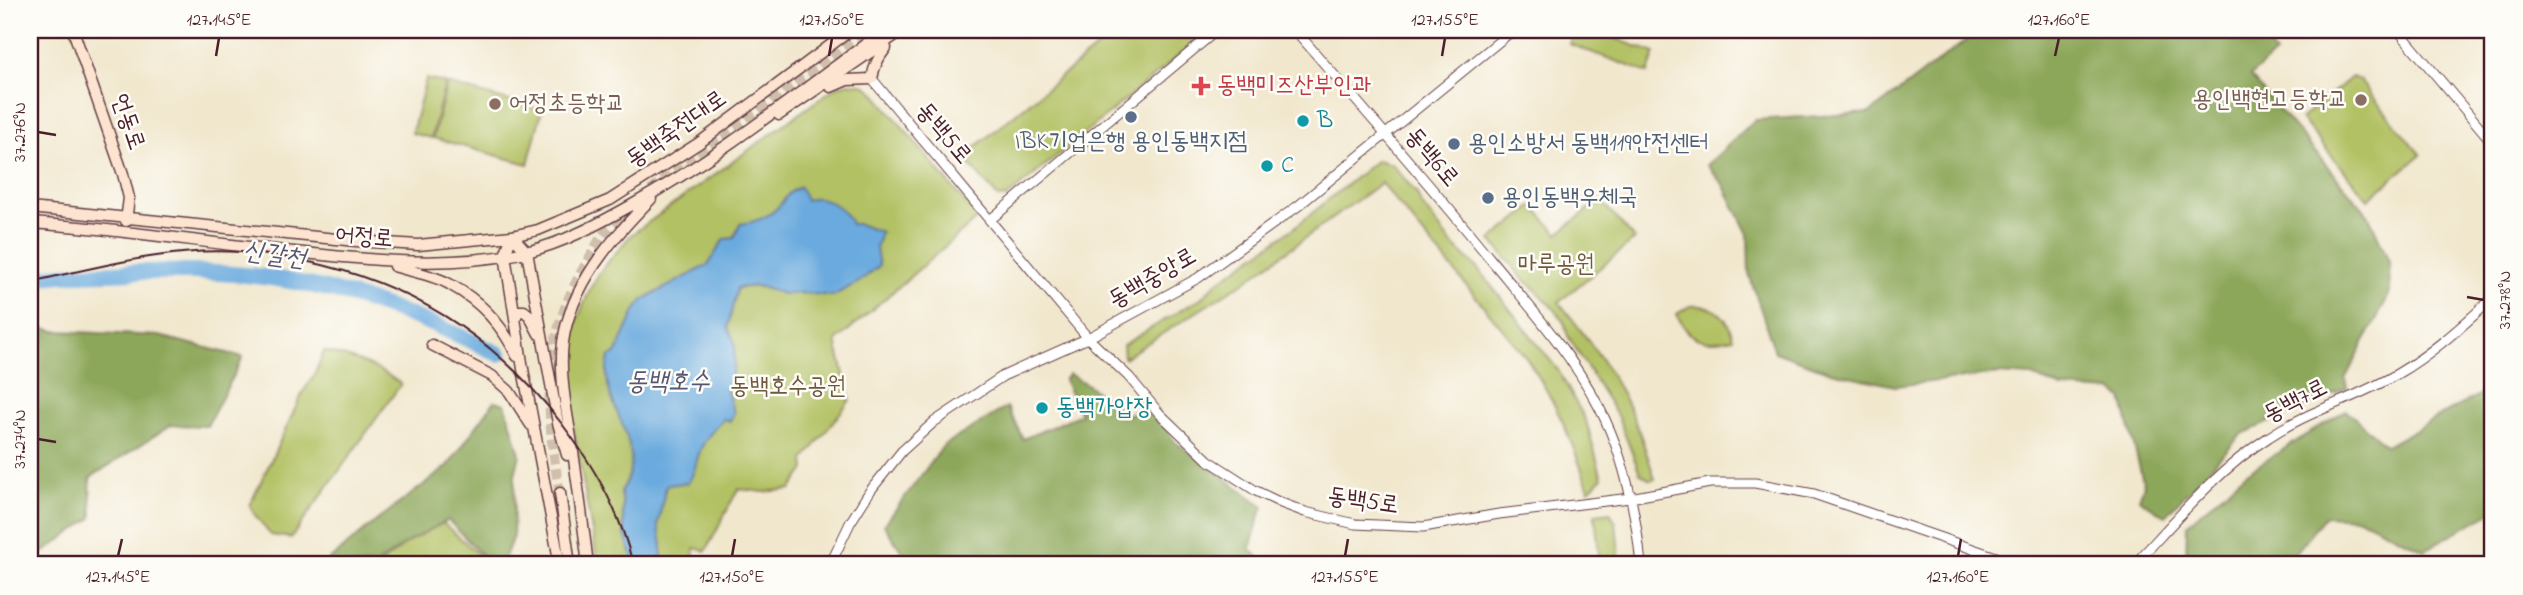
<svg xmlns="http://www.w3.org/2000/svg" width="2523" height="595" viewBox="0 0 2523 595" font-family="'Indie Flower','Poor Story',sans-serif">
  <style>
    .green { fill: #b2c164; stroke: #7e7048; stroke-width: 2 }
    .forest { fill: #8da75a; stroke: #6c6342; stroke-width: 2 }
    .water { fill: #6baade; stroke: #5a6484; stroke-width: 2 }
    .lines { fill: none; stroke-linecap: round; stroke-linejoin: round }
    .river { stroke: #6baade; stroke-width: 16 }
    .secondary-tunnel { stroke: #d0bfad; stroke-width: 10; stroke-dasharray: 10 5; stroke-linecap: butt }
    .tertiary-casing { stroke: #633d43; stroke-width: 11 }
    .secondary-casing { stroke: #633d43; stroke-width: 13 }
    .tertiary { stroke: #fff; stroke-width: 9 }
    .secondary { stroke: #fde4d1; stroke-width: 10 }
    .tram { stroke: #4a1f2b; stroke-width: 2 }
    .ticks { fill: none; stroke: #4a1f2b; stroke-width: 2.5 }
    .health-dot { fill: #e0444e; stroke: #fdfcf7; stroke-width: 2.5 }
    .education-dot { fill: #8d6e63; stroke: #fdfcf7; stroke-width: 2.5 }
    .service-dot { fill: #5c6f8a; stroke: #fdfcf7; stroke-width: 2.5 }
    .culture-dot { fill: #0f9aa8; stroke: #fdfcf7; stroke-width: 2.5 }
    .labels { text-anchor: middle; dominant-baseline: central; stroke-width: 5; stroke-linejoin: round; paint-order: stroke }
    .health-label { font-size: 24px; fill: #be3a42; stroke: #fdfcf7; text-anchor: start }
    .education-label { font-size: 24px; fill: #785e54; stroke: #fdfcf7; text-anchor: end }
    .culture-label { font-size: 24px; fill: #0d838f; stroke: #fdfcf7; text-anchor: start }
    .street-label { font-size: 24px; fill: #4a1f2b; stroke: #fdfcf7 }
    .service-label { font-size: 24px; fill: #4e5e75; stroke: #fdfcf7; text-anchor: start }
    .park-label { font-size: 24px; fill: #6e583f; stroke: #fdfcf7 }
    .water-label { font-size: 26px; font-style: italic; fill: #575773; stroke: #fdfcf7 }
    .neatline { fill: none; stroke: #4a1f2b; stroke-width: 2.5 }
    .ticks-label { font-size: 18px; text-anchor: middle; fill: #4a1f2b }
  </style>
  <rect width="100%" height="100%" fill="#fdfcf7"/>
  <filter id="ink" filterUnits="userSpaceOnUse"><feTurbulence type="fractalNoise" baseFrequency=".0143" numOctaves="2"/><feDisplacementMap in="SourceGraphic" scale="14" xChannelSelector="R" yChannelSelector="G"/><feConvolveMatrix kernelMatrix="1 2 1 2 8 2 1 2 1" color-interpolation-filters="sRGB"/></filter>
  <filter id="wash" filterUnits="userSpaceOnUse"><feTurbulence type="fractalNoise" baseFrequency=".00686" numOctaves="4" result="noise"/><feDisplacementMap in="SourceGraphic" scale="28" xChannelSelector="R" yChannelSelector="G"/><feGaussianBlur stdDeviation="1.57" result="paint"/><feColorMatrix in="noise" values="0 0 0 0 0 0 0 0 0 0 0 0 0 0 0 0 0 1.4 0 .05"/><feComposite in="paint" operator="in"/></filter>
  <g filter="url(#wash)">
    <rect width="100%" height="100%" fill="#f1e7cd"/>
    <path class="green" d="M1118 30H1210L1006 198 998 197 963 157Z
      M1574 30H1591L1655 53 1648 73 1569 44Z
      M2352 77 2359 80 2421 155 2368 199 2301 119Z
      M426 79 445 83 431 138 412 133Z
      M848 83 863 84 872 90 978 218 836 341 850 400 804 460 805 469 791 489 764 492 738 489 706 551 695 548 692 565H598L570 409 566 362 572 333 590 289 601 270 631 235 836 87Z
      M447 84 542 110 528 164 433 138Z
      M1377 160 1392 164 1417 194 1421 204 1451 243 1478 269 1558 370 1586 421 1602 478 1589 490C1571 439 1557 403 1526 357L1381 183 1247 280 1124 358 1123 345 1201 298 1216 283 1295 227Z
      M1600 200 1635 239 1559 302C1587 337 1616 376 1633 417 1642 437 1648 458 1655 479L1650 480 1640 473 1618 417 1568 336 1564 322 1552 307 1532 286 1522 278 1491 240 1533 206 1558 234Z
      M1690 306C1714 304 1728 316 1733 338 1705 345 1689 342 1677 314Z
      M324 351C352 358 377 366 401 384L291 538 271 535 255 515 250 505 303 392 314 376Z
      M1610 512 1616 523 1620 565H1600L1595 514Z
      M443 523 480 556 469 565H379L413 538Z"/>
    <path class="forest" d="M1980 30H2256L2275 54 2250 76 2368 214 2389 261 2390 293 2345 379 2347 388 2242 434 2165 516 2139 499 2144 485 2122 398 2112 391 2062 388 2032 376 1998 374 1895 386 1831 372 1775 352 1749 274 1748 234 1723 184 1707 165 1755 120 1870 113Z
      M30 325 56 331 159 336 243 357 207 426 171 425 90 478 92 518 31 561 30 565Z
      M1069 374 1088 385 1128 415 1144 404 1167 430 1175 442 1263 506 1250 548 1264 565H911L884 525 944 445 1007 407 1023 439 1081 414 1064 380Z
      M2493 387V511L2424 550 2359 518 2325 516 2298 550 2274 565H2190L2186 558 2187 525 2246 473 2346 410 2386 446Z
      M495 401 505 404 520 454 515 475 513 536 502 565H482L487 560 448 520 411 540 375 565H323L380 518 447 467Z"/>
    <path class="water" d="M800 187 806 200C810 200 814 197 818 198 830 199 848 213 851 224H858L881 232 876 248 879 266 859 282 833 296 802 293 783 294 757 286 737 288 728 327 735 343 734 367 727 391 734 413 730 421 724 419C715 427 704 440 700 451 695 463 696 472 688 483L666 485 658 525 662 544V557L645 562 642 565H636C627 544 622 531 623 508 624 503 621 497 621 492 622 488 625 485 626 482 631 472 632 461 630 450 625 417 599 392 609 357L616 354 635 311 644 299 708 265 724 239 734 238 740 224C753 223 769 217 778 207 787 197 786 193 800 187Z"/>
    <g class="lines">
      <path class="river" d="M30 279C65 273 100 273 136 272 190 271 246 272 300 283 370 297 435 323 499 354"/>
    </g>
  </g>
  <g filter="url(#ink)">
    <g class="lines">
      <path class="secondary-tunnel" d="M651 191 673 171 868 30
        M560 493C544 409 542 337 587 262 593 252 599 239 607 230 614 222 624 215 631 208"/>
      <g class="tertiary-casing">
        <path id="tertiary" d="M1295 30C1361 106 1428 182 1492 261 1530 307 1571 353 1599 407 1624 455 1636 512 1641 565
          M2398 30 2493 143
          M872 79 1088 338 1129 377 1159 413 1208 460 1256 491 1281 503 1305 512 1355 524 1423 527 1499 514 1630 498 1710 483H1755L1814 494 2019 565
          M990 220 1217 30
          M830 565 850 523 870 491 902 451 934 422 1003 376 1088 338 1198 278 1298 206 1513 30
          M2134 565C2176 520 2216 471 2269 437 2309 410 2356 399 2397 374 2433 353 2463 325 2493 298"/>
      </g>
      <g class="secondary-casing">
        <path id="secondary" d="M73 30 123 174 129 198 126 221
          M831 87 847 80 872 79C874 66 878 58 886 48
          M779 115 903 30
          M30 208 356 241 418 245 512 236 538 230 610 200 699 143 851 30
          M30 223C122 229 212 244 304 253 378 261 452 268 526 252 564 243 598 224 632 205 722 155 802 90 885 30
          M512 236 505 255 523 369 560 565
          M512 236 527 252 558 423 567 455
          M394 266C412 272 435 275 451 285 480 301 503 326 517 356
          M515 320 518 311H524L529 315 539 334
          M432 345 492 376 509 391 531 425
          M560 493 570 565
          M588 565C583 523 577 480 571 438 566 407 559 374 563 342 571 285 612 238 651 199"/>
      </g>
      <use href="#tertiary" class="tertiary"/>
      <use href="#secondary" class="secondary"/>
      <path class="tram" d="M30 282C98 267 169 247 240 252 372 262 481 318 562 424 594 466 621 513 633 565"/>
    </g>
  </g>
  <path class="ticks" d="M216 56 219 38M829 56 832 38M1442 56 1445 38M2055 56 2059 38M38 132 56 135M2467 297 2484 300M38 439 56 442M118 556 122 539M732 556 735 539M1345 556 1348 539M1958 556 1961 539"/>
  <path class="health-dot" d="M1197.5 75.5h7v7h7v7h-7v7h-7v-7h-7v-7h7z"/>
  <g class="education-dot">
    <circle cx="2361" cy="100" r="7"/>
    <circle cx="495" cy="104" r="7"/>
  </g>
  <g class="service-dot">
    <circle cx="1131" cy="117" r="7"/>
    <circle cx="1454" cy="144" r="7"/>
    <circle cx="1488" cy="198" r="7"/>
  </g>
  <g class="culture-dot">
    <circle cx="1303" cy="121" r="7"/>
    <circle cx="1267" cy="166" r="7"/>
    <circle cx="1042" cy="408" r="7"/>
  </g>
  <g class="labels">
    <g class="health-label">
      <text x="1217" y="86">동백미즈산부인과</text>
    </g>
    <g class="education-label">
      <text x="2347" y="100">용인백현고등학교</text>
      <text x="509" y="104" text-anchor="start">어정초등학교</text>
    </g>
    <g class="culture-label">
      <text x="1317" y="121">B</text>
      <text x="1281" y="166">C</text>
      <text x="1056" y="408">동백가압장</text>
    </g>
    <g class="street-label">
      <text transform="translate(127 122) rotate(71)">언동로</text>
      <text transform="translate(677 130) rotate(-35)">동백죽전대로</text>
      <text transform="translate(943 134) rotate(50)">동백5로</text>
      <text transform="translate(1431 158) rotate(50)">동백6로</text>
      <text transform="translate(364 238) rotate(5)">어정로</text>
      <text transform="translate(1153 279) rotate(-30)">동백중앙로</text>
      <text transform="translate(2296 402) rotate(-27)">동백7로</text>
      <text transform="translate(1363 502) rotate(8)">동백5로</text>
    </g>
    <g class="service-label">
      <text x="1131" y="142" text-anchor="middle">IBK기업은행 용인동백지점</text>
      <text x="1468" y="144">용인소방서 동백119안전센터</text>
      <text x="1502" y="198">용인동백우체국</text>
    </g>
    <g class="park-label">
      <text x="1556" y="265">마루공원</text>
      <text x="788" y="387">동백호수공원</text>
    </g>
    <g class="water-label">
      <text transform="translate(274 256) rotate(8)">신갈천</text>
      <text x="668" y="383">동백호수</text>
    </g>
  </g>
  <rect width="2523" height="595" fill="none" stroke="#fdfcf7" stroke-width="77"/>
  <rect x="38" y="38" width="2446" height="518" class="neatline"/>
  <g class="ticks-label">
    <text x="219" y="25">127.145°E</text>
    <text x="832" y="25">127.150°E</text>
    <text x="1445" y="25">127.155°E</text>
    <text x="2059" y="25">127.160°E</text>
    <text transform="translate(19 132) rotate(-90)" y="6">37.276°N</text>
    <text transform="translate(2504 300) rotate(-90)" y="6">37.278°N</text>
    <text transform="translate(19 439) rotate(-90)" y="6">37.274°N</text>
    <text x="118" y="582">127.145°E</text>
    <text x="732" y="582">127.150°E</text>
    <text x="1345" y="582">127.155°E</text>
    <text x="1958" y="582">127.160°E</text>
  </g>
</svg>
